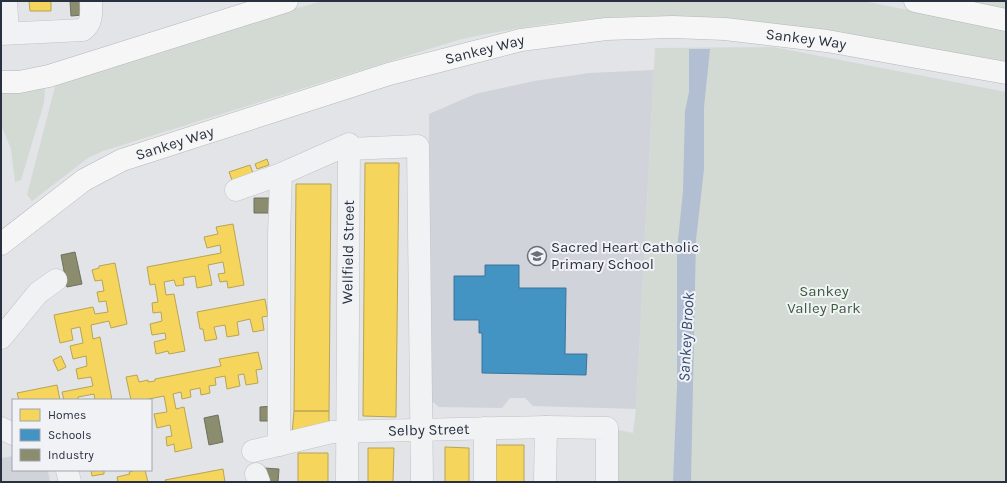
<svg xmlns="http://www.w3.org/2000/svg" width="1007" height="483" viewBox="0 0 1007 483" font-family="Karla,sans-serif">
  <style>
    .built { fill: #d1d3da }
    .green { fill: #d2dad3 }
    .water { fill: #b2bed1 }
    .homes { fill: #f6d55c; stroke: #b8a454 }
    .schools { fill: #4393c3; stroke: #3b759c }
    .industry { fill: #8c8c6e; stroke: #6e7060 }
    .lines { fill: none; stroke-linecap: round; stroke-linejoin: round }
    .minor-casing { stroke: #c0c2c5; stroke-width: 23 }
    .highway-casing { stroke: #b4b7bc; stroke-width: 23 }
    .minor { stroke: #f1f2f4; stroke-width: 22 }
    .highway { stroke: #f6f6f6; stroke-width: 22 }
    .labels { text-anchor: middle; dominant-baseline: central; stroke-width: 4; stroke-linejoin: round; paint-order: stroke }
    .street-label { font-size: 15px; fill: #293040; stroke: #f0f2f6 }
    .poi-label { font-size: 15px; fill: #293040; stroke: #f0f2f6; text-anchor: start }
    .park-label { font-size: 15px; fill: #3b5b37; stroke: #f0f2f6 }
    .water-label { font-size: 16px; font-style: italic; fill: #354c72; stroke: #f0f2f6 }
  </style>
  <rect width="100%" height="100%" fill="#e2e4e7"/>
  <path class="built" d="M654 70 636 409 533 406 525 398H510L502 408 439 407 430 400 429 114 475 94 534 81 590 73Z
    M13 456V470H48L50 482H1V458Z"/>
  <path class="green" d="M323 1H863L1006 30V65L674 16C601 15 530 24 458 40L103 151 88 158 32 201 27 195 56 83 261 18Z
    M962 1H1006V10Z
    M773 47 1006 92V482H614V429L633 433 636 409 655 48Z
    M45 86 44 103 21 180 15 182 11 149 1 125V92Z"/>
  <path class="water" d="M689 49H710L704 107V169L696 240 691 482H673L677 386V250L683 191 685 111 689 92Z"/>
  <path class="homes" d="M29 1H51V11H30Z
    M267 159 269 165 257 169 255 164Z
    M365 163H399L396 417 363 416Z
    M250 165 254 176 233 183 229 172Z
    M296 184H331L329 411H294Z
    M233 224 244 285 228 288 227 281 220 282 218 274 225 273 223 262 208 265 212 285 197 288 195 276 183 278 184 285 176 286 174 280 164 282 166 295 174 294 185 351 169 354 168 351 156 354 154 342 166 339 165 333 152 335 150 324 162 321 161 312 153 313 152 303 158 302 155 284 150 285 147 267 221 253 220 245 207 248 204 237 218 234 216 227Z
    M115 263 127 324 111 328 109 321 91 325 93 339 100 337 112 400H95L94 394 78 397V400H64L62 392 93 386 91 377 78 379 76 369 87 366 86 356 73 359 70 346 83 343 80 327 71 329 73 340 60 343 54 315 93 307 95 314 108 312 106 301 99 302 97 292 104 291 102 280 95 281 92 270 99 268V266Z
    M265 299 268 316 262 317 264 330 253 332 250 319 237 322 239 335 227 337 225 325 214 327 217 339 205 341 203 329H200L197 312Z
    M258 352 262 369 256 370 258 383 246 385 244 374 238 375 240 386 227 389 225 376 215 378 216 385 209 386 210 393 201 395 200 388 190 390 191 397 182 399 181 392 173 394 176 409 184 407 192 448 175 452 174 444 167 446 166 437 172 436 170 425 157 428 154 414 167 412 164 396 144 400H131L126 377 137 375 139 382 148 380V382L155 381V379L221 366 219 359Z
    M61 356 66 367 58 371 53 360Z
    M57 385 60 400H19L17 393Z
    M294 411H329V427L292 434Z
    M496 445H524V482H496Z
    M445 447 469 448V482H445Z
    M368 448H394L393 482H368Z
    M298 453H328V482H298Z
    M223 469 225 482H166L165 480Z
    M91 470H104V474L92 476Z
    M136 470H145L148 482H118L117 477 130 474 129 472Z"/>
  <path class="schools" d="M485 265H519V288H566L565 354H587L586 375 482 373V333H479V320H454V276H485Z"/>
  <path class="industry" d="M70 1H82L83 15 71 16Z
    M254 198H275V213H254Z
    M75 252 82 284 67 287 61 255Z
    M274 406V421H260V407Z
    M218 415 223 442 209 445 204 418Z
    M264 468 279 469 278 482H263Z"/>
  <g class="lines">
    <g class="minor-casing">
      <g id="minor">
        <path d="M6 1 8 33"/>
        <path d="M1 34 83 30C93 22 91 13 91 1"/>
        <path d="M349 149 418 146 422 482"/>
        <path d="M236 190 281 174 349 144 347 482"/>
        <path d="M1 338 38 293 56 280"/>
        <path d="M1 428 13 434"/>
        <path d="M279 445V235L281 174"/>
        <path id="s1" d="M253 451 332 432 546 427 607 428V482"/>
        <path d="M67 470 70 482"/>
        <path d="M256 474 259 482"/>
        <path d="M485 482V428"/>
        <path d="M545 482 546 427"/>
      </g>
    </g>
    <g class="highway-casing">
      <g id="highway">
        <path d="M915 1 1006 20"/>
        <path d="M1 82H19L49 76 287 1"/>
        <path id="s2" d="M1 244 84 180 122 160 389 74 521 40 606 29 673 27 725 29 827 41 1006 73"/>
      </g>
    </g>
    <use href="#minor" class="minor"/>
    <use href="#highway" class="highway"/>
  </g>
  <defs>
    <g id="school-ring" transform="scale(1)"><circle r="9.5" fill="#f0f2f6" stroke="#6a6f7a" stroke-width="1.5"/><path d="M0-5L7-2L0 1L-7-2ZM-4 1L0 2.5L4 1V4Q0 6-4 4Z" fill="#6a6f7a"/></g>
  </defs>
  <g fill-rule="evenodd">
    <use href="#school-ring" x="537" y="256"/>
  </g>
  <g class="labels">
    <g class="street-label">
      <text stroke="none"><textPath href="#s2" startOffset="851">Sankey Way</textPath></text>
      <text stroke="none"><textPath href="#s2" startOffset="527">Sankey Way</textPath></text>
      <text stroke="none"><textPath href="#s2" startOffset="203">Sankey Way</textPath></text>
      <text transform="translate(348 252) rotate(-89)">Wellfield Street</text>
      <text stroke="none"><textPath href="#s1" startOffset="178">Selby Street</textPath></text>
    </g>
    <g class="poi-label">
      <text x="551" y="247">Sacred Heart Catholic<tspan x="551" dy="17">Primary School</tspan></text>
    </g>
    <g class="park-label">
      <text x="824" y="291">Sankey<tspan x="824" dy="17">Valley Park</tspan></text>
    </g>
    <g class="water-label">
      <text transform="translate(686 337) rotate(-87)">Sankey Brook</text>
    </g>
  </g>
  <rect width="1007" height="483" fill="none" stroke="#293040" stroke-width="4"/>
  <rect x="12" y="399" width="140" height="72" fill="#f0f2f6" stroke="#a0a4ad"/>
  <rect x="20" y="409" width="20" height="12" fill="#f6d55c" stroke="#a0a4ad"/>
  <text x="48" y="419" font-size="12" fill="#293040">Homes</text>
  <rect x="20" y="429" width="20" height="12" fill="#4393c3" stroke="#a0a4ad"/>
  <text x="48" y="439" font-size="12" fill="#293040">Schools</text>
  <rect x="20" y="449" width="20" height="12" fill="#8c8c6e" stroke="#a0a4ad"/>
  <text x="48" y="459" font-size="12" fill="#293040">Industry</text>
</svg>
